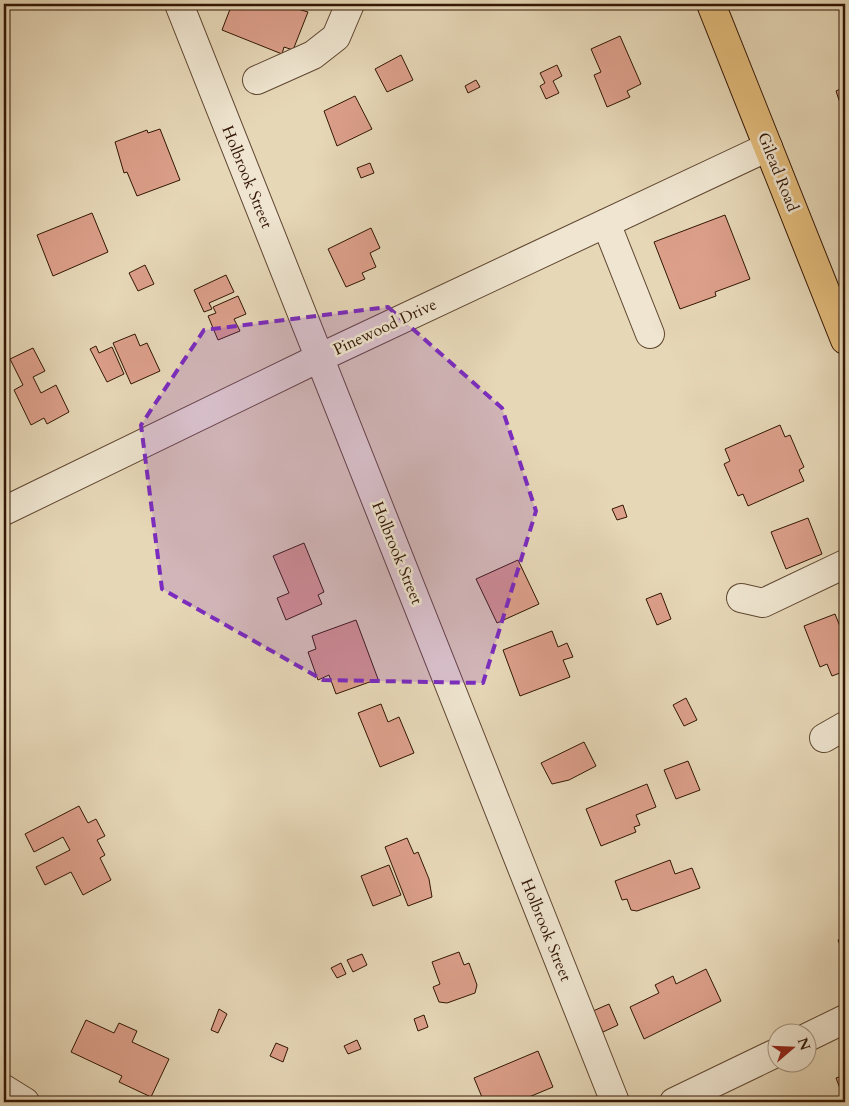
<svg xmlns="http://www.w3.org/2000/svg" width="849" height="1106" viewBox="0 0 849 1106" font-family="Cardo,serif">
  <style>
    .building { fill: #dc9f8a; stroke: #321603 }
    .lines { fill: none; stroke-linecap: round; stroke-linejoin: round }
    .minor-casing { stroke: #5f4630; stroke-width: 30 }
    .major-casing { stroke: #321603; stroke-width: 30 }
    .minor { stroke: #efe5d0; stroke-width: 28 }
    .major { stroke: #e3bc7c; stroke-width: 28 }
    .marked { fill: #7b2cbf; fill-opacity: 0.2; stroke: #7b2cbf; stroke-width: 4; stroke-dasharray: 10 6; stroke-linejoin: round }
    .labels { text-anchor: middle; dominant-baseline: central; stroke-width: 5; stroke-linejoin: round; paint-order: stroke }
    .street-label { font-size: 16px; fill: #321603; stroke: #efe5d0 }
  </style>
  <rect width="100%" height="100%" fill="#e6d7b7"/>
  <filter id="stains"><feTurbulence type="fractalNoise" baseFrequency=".004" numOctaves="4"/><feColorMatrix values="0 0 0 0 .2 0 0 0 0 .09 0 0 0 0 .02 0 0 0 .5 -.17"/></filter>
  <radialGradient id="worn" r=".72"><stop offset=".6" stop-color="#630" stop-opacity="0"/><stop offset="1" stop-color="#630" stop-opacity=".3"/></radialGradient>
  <path class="building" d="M232 4H300L298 9 308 12 293 50 284 47 282 54 222 30Z
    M620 36 641 84 627 91 630 97 607 107 594 75 601 72 591 49Z
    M401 55 413 80 387 92 375 69Z
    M557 65 562 76 553 81 559 93 546 99 540 86 545 83 540 73Z
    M476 80 480 87 468 93 465 86Z
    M845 87V118L836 91Z
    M355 96 372 129 337 146 324 111Z
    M160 129 180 180 137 196 127 172 124 173 115 142 147 130 148 133Z
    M370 163 374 173 361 178 357 168Z
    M92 213 108 252 53 276 37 235Z
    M725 215 750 279 715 292 716 296 680 309 654 242Z
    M371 228 380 248 370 253 376 267 362 273 365 279 346 287 328 249Z
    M145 265 154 284 138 291 129 273Z
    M226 275 234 292 209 303 212 309 204 312 194 290Z
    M238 296 246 314 234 319 240 331 218 340 208 316 216 313 213 307Z
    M135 334 140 346 147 343 160 371 131 384 113 343Z
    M96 346 99 353 112 347 124 374 107 382 90 349Z
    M33 348 45 371 33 377 41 393 56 385 69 412 47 424 44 418 31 425 14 390 23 385 10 359Z
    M780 425 785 437 790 435 799 456 804 467 799 470 804 481 748 506 743 494 738 496 724 464 730 461 725 449Z
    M623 505 627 517 617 520 612 509Z
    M808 518 822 554 786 569 771 532Z
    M304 543 324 592 318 595 322 604 286 620 277 598 289 593 273 556Z
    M518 560 539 604 497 623 476 579Z
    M661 593 671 619 657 625 646 599Z
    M835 614 845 639V671L832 676 827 664 820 667 804 626Z
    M356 620 378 679 336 694 329 675 318 680 308 652 316 649 312 636Z
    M552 631 558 647 567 643 573 657 563 660 570 677 520 696 503 650Z
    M686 698 697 720 684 726 673 705Z
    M381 704 388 722 399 717 414 753 380 767 358 713Z
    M584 742 596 766 569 780 552 784 541 763Z
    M688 761 700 790 676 799 664 770Z
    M647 784 656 807 636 815 640 825 634 827 636 832 601 846 586 809Z
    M79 806 88 823 96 819 105 836 97 840 105 855 100 858 111 880 83 895 71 872 45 885 36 867 70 850 63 837 34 852 25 834Z
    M407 838 414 854 418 852 429 879 432 897 408 906 385 847Z
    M670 860 675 874 692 868 700 888 637 911 631 910 627 899 622 900 615 881Z
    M389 865 401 895 373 906 361 876Z
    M845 937V958L838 940Z
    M459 952 464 965 469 963 477 985 475 993 447 1003 439 1002 433 987 440 984 432 962Z
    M362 954 367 965 353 972 347 960Z
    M341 963 346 974 337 978 331 968Z
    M706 969 721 1001 644 1039 630 1007 659 993 655 985 673 976 676 984Z
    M609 1004 618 1025 603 1032 593 1011Z
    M219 1009 227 1014 218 1033 211 1030Z
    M424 1015 428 1027 418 1031 414 1019Z
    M86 1020 114 1033 119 1023 137 1031 132 1042 169 1059 151 1097 119 1082 122 1076 71 1052Z
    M357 1040 361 1049 348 1054 344 1046Z
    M276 1043 288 1048 283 1062 270 1056Z
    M538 1051 553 1087 517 1102H484L474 1078Z
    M845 1075V1102L836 1078Z"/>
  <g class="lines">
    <g class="minor-casing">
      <path id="minor" d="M179 4 615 1102
        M257 80 313 55 336 37 350 4
        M606 223 650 334
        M4 511 319 358 768 147
        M741 598 763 603 845 564
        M824 738 845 726
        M806 1038 845 1019
        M4 1089 25 1102
        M674 1102 776 1053"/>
    </g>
    <g class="major-casing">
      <path id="major" d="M711 4 845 340"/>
    </g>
    <use href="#minor" class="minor"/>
    <use href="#major" class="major"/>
  </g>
  <path class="marked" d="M388 307 502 408 536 511 483 683 323 680 162 589 141 425 204 330Z"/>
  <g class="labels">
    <g class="street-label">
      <text transform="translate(778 172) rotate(68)">Gilead Road</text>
      <text transform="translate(247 177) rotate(68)">Holbrook Street</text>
      <text transform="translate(385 327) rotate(-25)">Pinewood Drive</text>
      <text transform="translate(397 553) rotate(68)">Holbrook Street</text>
      <text transform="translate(546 930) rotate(68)">Holbrook Street</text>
    </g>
  </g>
  <rect width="849" height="1106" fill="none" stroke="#e6d7b7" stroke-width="20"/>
  <rect x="5" y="5" width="839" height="1096" fill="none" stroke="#321603" stroke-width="2.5"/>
  <rect x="10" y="10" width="829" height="1086" fill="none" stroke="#321603"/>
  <g transform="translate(792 1048) rotate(71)"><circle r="24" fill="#efe5d0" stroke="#a3927e"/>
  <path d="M0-4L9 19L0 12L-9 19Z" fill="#8f2418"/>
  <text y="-8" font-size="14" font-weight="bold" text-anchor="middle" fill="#321603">N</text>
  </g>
  <rect width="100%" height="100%" filter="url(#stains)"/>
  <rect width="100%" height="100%" fill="url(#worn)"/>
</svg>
